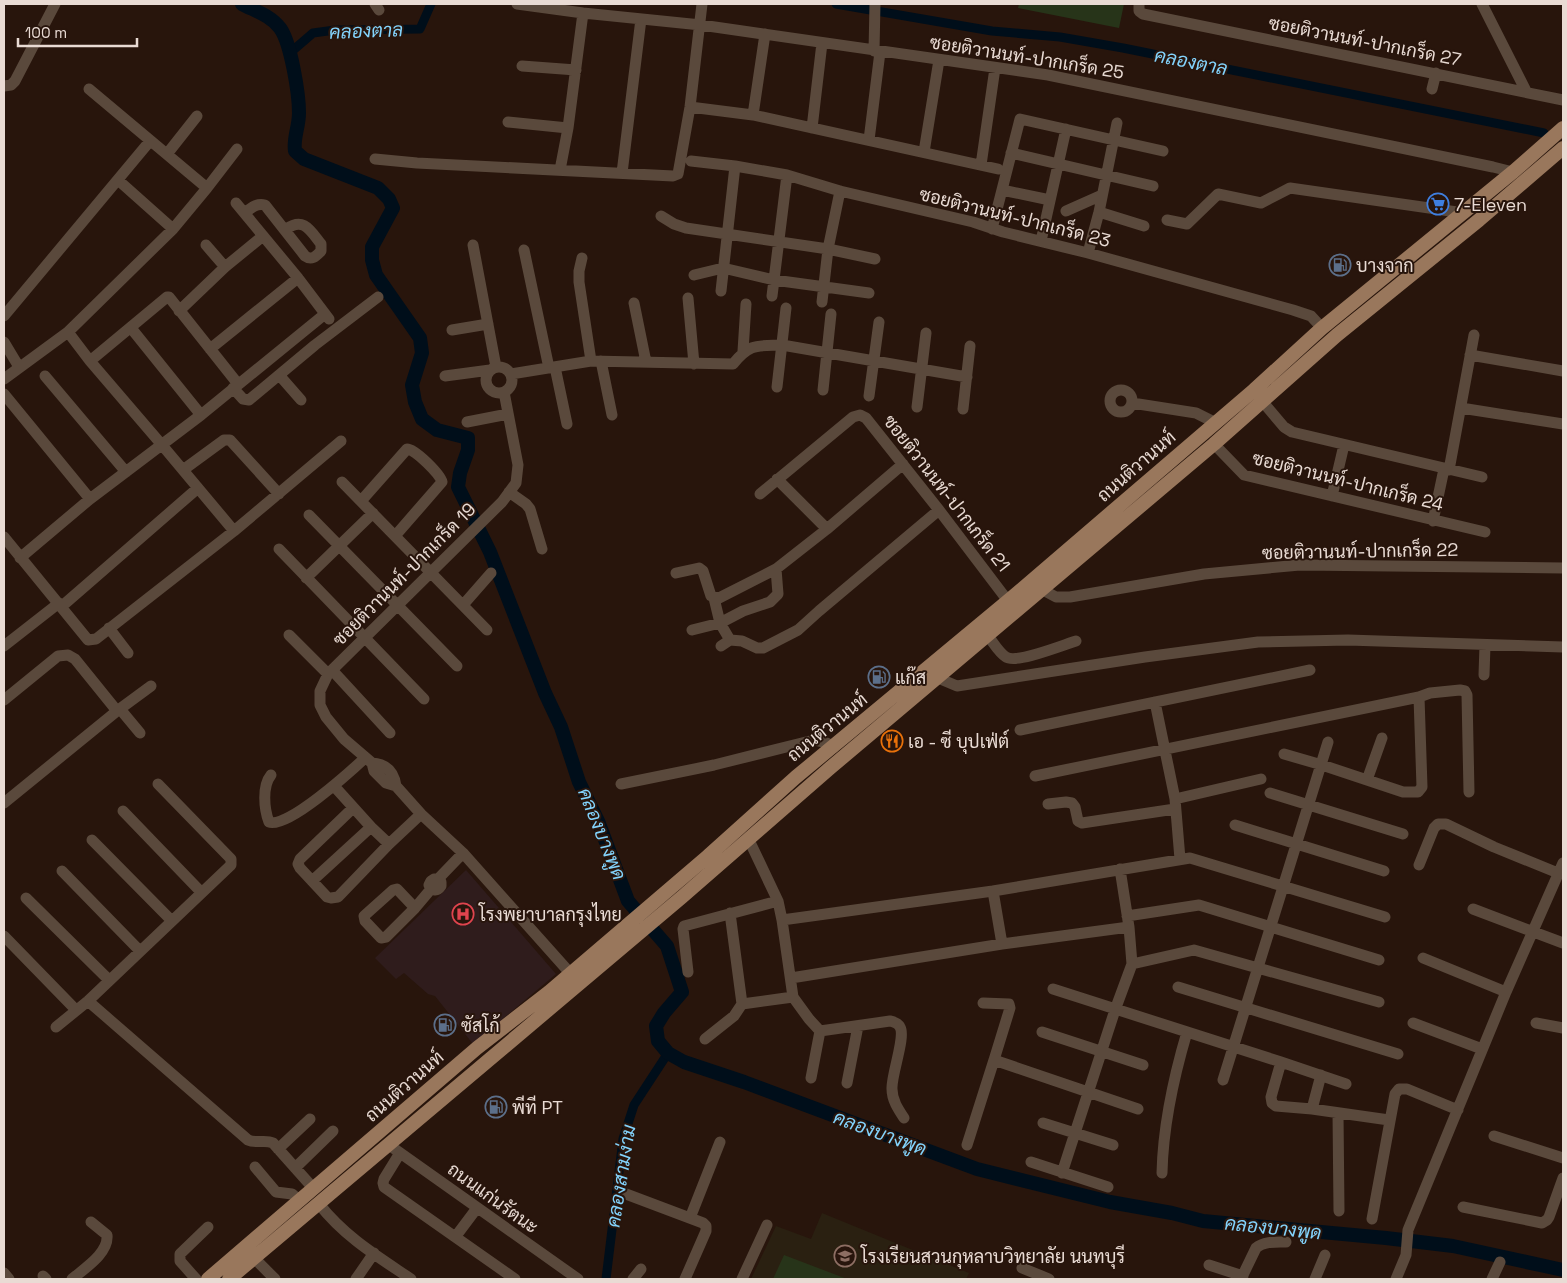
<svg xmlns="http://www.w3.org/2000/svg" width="1567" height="1283" viewBox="0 0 1567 1283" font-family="'Space Grotesk',Sarabun,sans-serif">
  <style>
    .education { fill: #2a2011 }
    .medical { fill: #2f1c1c }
    .green { fill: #273419 }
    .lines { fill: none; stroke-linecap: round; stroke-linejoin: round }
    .canal { stroke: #000e1a; stroke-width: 9 }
    .river { stroke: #000e1a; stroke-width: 14 }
    .minor { stroke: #5a493c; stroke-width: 11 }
    .major { stroke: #99775c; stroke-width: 14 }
    .labels { text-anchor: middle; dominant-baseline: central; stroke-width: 4; stroke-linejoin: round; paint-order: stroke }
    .street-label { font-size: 18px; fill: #e9dbd4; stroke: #28150c }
    .poi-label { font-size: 18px; fill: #e9dbd4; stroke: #28150c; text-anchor: start }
    .water-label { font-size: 19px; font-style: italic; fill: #83d3fc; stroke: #28150c }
  </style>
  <rect width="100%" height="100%" fill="#28150c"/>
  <path class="education" d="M822 1213 969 1273 966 1279H751L776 1226 811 1239Z"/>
  <path class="medical" d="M466 870 556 974 473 1044 435 996 428 994 404 973 396 979 375 958Z"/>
  <path class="green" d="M1019 4H1124L1119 28 1018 8Z
    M784 1255 847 1279H773Z"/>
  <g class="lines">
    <path class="canal" d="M836 4 992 31 1060 37 1123 48 1544 133
      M291 52 313 33 335 30 420 29 431 4
      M606 1279 623 1139 634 1105 668 1053"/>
    <path class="river" d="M242 4C255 11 270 15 280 28 291 43 299 94 299 113 299 127 293 138 295 151L304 159 378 188 389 199 393 208 372 247V260L376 275 420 338 422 353 412 385 415 402 422 419 437 430 468 438V450L460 473 458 487 490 552 545 693 561 727 579 782 598 821 628 901 667 946 682 992 664 1013 656 1026 658 1041 668 1053 684 1062 744 1082 977 1169 1110 1202 1172 1213 1203 1221 1386 1238 1453 1246 1563 1270"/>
    <path class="minor" d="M375 4 379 10
      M517 4 583 13 701 25 1048 75 1493 167 1513 172
      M1139 4V11L1143 14 1563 100
      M1482 4 1526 91
      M874 51 875 4
      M522 66 576 70
      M4 86 11 85 15 81 55 4
      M89 89 207 188
      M1432 89 1436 73
      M690 107 753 115 998 169
      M753 115 765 34
      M508 122 568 128
      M812 128 822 43
      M869 140 880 52
      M924 152 939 60
      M1011 153 1153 186
      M167 154 197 116
      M375 159 417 163 673 176 678 174 690 107 702 4
      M691 161 735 166 787 175 840 191 973 222 1003 232 1088 253 1293 310 1311 316 1322 328
      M981 165 995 68
      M560 170 568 128 583 13
      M622 173 641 19
      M118 180 173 229
      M1002 190 1050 200
      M236 203 298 278 329 319
      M1066 211 1102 195
      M1099 212 1144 226
      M245 213C251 208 256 203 265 205L305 256C312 261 316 256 321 251V244C310 230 304 217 286 229
      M661 216 674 224 686 228 828 249 875 259
      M1167 220 1187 224 1218 194 1261 203 1290 188 1464 213
      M992 229 1020 119 1163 151
      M1041 241 1066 129
      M206 245 225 267
      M473 245 496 367
      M524 250 549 368
      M1088 253 1099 212 1117 123
      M582 258 579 271V282L591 361
      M694 275 723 268 774 280 869 293
      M721 291 735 166
      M772 296 787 175
      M688 298 694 364
      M822 302 828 249 840 191
      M634 303 646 362
      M179 311 225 267 263 236
      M4 316 150 141
      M131 328 201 415
      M452 330 488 324
      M68 332 90 361 162 445 234 531
      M4 342 19 367
      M210 349 298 278
      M743 351 746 304
      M1470 355 1563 371
      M90 361 167 297H169L238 384
      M601 361 612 415
      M486 380a13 13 0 1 1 26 0a13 13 0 1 1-26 0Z
      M555 367 567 424
      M511 374 591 361 733 364C750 343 757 346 782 345L967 377
      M45 376 126 472
      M280 376 301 400
      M445 376 490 370
      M4 379 68 332 173 229 207 188 237 149
      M777 387 786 308
      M233 388 243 399 249 400 315 345 378 297
      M823 390 831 314
      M1110 401a11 11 0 1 1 22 0a11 11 0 1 1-22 0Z
      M504 392 518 465 516 483 502 502 328 674 320 691V705L326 717 344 739 372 763 374 771 386 783 396 786 421 814 463 853 570 973
      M4 394 90 499
      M869 396 879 322
      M1262 401 1284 427 1292 432 1482 477
      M1132 403 1196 413 1216 423
      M917 407 926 333
      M1461 408 1563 424
      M963 409 970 346
      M467 422 508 414
      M1214 444 1244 475 1485 532
      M183 470 224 440H230L279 494
      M1449 470 1474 335
      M777 479 827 529
      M342 482 487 630
      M509 492 526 504 530 509 542 549
      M760 494 853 417 860 415 866 418 939 510 1008 601
      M1332 496 1344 445
      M361 501 407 449C415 449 440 474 442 482L395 536
      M309 515 457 666
      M1433 521 1444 469
      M4 537 88 640 96 639 234 531 341 441
      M279 549 424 699
      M20 558 90 499 201 415 325 314
      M776 569 827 529 903 464
      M676 573 699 568 703 571 711 596 719 598 776 569 778 594 770 602 743 611 720 623 692 630
      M306 578 373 513
      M1041 589 1056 597H1070L1204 574 1300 565 1563 568
      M714 598 720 623 730 640
      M463 605 491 573
      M61 607 198 488
      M109 628 128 653
      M289 635 328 674
      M988 636C993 642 999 653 1006 657 1016 664 1063 645 1076 641
      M4 646 59 603
      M721 646 730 640 742 641 757 648H763L798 630 819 611 939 510
      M332 670 390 733
      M1484 675 1485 645
      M938 678 957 686 1145 657 1258 642 1348 640 1563 647
      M4 700 58 656 68 655 75 659 117 711
      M1155 702 1175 799 1180 859
      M120 709 140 733
      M1020 730 1310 670
      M1284 754 1322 765 1403 792H1418L1422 787 1419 697
      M372 763C386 764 394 772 396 786
      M271 775C262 786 264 809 269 822 286 830 351 771 365 758
      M1035 776 1419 697 1430 693 1460 690 1465 691 1467 695 1469 792
      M1367 780 1382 738
      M621 784 714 765 814 740 827 743 833 748
      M334 786 371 827 389 844 421 814
      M1270 793 1403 834
      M1175 799 1261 779
      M4 803 117 711 151 686
      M1048 804 1066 802 1072 803 1075 807 1078 821 1082 823 1175 809
      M353 808 300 859 298 864 300 868 327 897 331 898 338 897 389 844
      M123 811 201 892
      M1235 825 1384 871
      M92 840 172 921
      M749 840 778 901 782 920 793 997 809 1019 820 1031 890 1021C895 1022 898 1023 900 1027 906 1037 891 1075 892 1089 892 1100 898 1109 904 1118
      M1419 865 1434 828 1438 824H1446L1494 847 1558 873
      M62 871 140 951
      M438 879 441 882V886C437 892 432 891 429 885L431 881 434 879H438L463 853
      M312 881 371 827
      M397 889 415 908 386 937 381 938 365 921 364 916 393 890Z
      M993 891 1002 944
      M26 898 109 980
      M415 908 431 889
      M1473 909 1563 943
      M1127 916 1199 905 1379 960
      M782 920 993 891 1190 858 1385 917
      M4 936 76 1010
      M1423 958 1506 992
      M1132 964 1194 950 1379 1002
      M688 972 683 929 684 926 778 901
      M791 978 1002 944 1129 927
      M1178 987 1398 1054
      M1053 989 1281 1062 1346 1084
      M88 1001 248 1140C256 1144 265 1139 273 1143L314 1189
      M983 1003 1009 1004 1010 1008 994 1060 1138 1109
      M742 1004 793 997
      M1413 1023 1482 1049
      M1536 1023 1563 1028
      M56 1027 88 1001 231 865V859L158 784
      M1042 1032 1143 1065
      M705 1039 734 1016 742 1004 730 913
      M1281 1062 1271 1097 1272 1103 1276 1106 1312 1109 1389 1120
      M811 1078 820 1031
      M1223 1080 1328 742
      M847 1083 858 1026
      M1312 1109 1321 1075
      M1338 1113 1339 1211
      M1043 1123 1113 1145
      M1494 1136 1563 1158
      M389 1145 578 1279
      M967 1145 994 1060
      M278 1149 310 1119
      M400 1153 384 1179 383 1183 384 1187 515 1279
      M1031 1162 1108 1187
      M255 1167 276 1192 292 1194 300 1201
      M295 1168 333 1131
      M1062 1173 1115 1010 1132 964 1129 927 1120 869
      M1162 1173C1163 1128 1174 1076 1187 1032
      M626 1194 703 1223 706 1226V1231L685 1279
      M319 1204C345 1237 377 1256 411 1279
      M1463 1207 1542 1223 1547 1220 1549 1217 1563 1178
      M690 1218 720 1142
      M1372 1219 1395 1094 1399 1089H1407L1458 1110
      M456 1236 477 1208
      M254 1258 275 1279
      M1209 1265 1243 1276
      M1022 1268 1049 1279
      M4 1273 9 1279
      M43 1276 46 1279
      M72 1279C85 1268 109 1253 107 1235L91 1222
      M196 1279 180 1261V1254L208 1227
      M356 1279 374 1253
      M633 1279 641 1269
      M742 1279 767 1225
      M1241 1279 1256 1248C1264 1241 1276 1242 1286 1242
      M1315 1279 1325 1255
      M1396 1279 1406 1255 1408 1230 1506 992 1563 863
      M1492 1279 1500 1262"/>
    <path class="major" d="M208 1279 477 1048 549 992 708 856 796 777 1008 601 1254 390 1322 328 1513 172 1563 128
      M229 1279 682 897 830 768 1214 444 1337 335 1479 220 1563 148"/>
  </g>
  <defs>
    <g id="supermarket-ring" transform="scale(1.125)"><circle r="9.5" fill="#28150c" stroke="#3f7fe0" stroke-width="1.5"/><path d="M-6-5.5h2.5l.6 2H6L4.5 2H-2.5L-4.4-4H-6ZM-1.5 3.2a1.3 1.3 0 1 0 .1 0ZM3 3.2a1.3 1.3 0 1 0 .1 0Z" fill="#3f7fe0"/></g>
    <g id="fuel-ring" transform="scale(1.125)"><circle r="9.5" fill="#28150c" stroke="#5c6f8a" stroke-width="1.5"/><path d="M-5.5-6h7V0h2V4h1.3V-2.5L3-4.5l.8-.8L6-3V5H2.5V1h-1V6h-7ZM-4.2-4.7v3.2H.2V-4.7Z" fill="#5c6f8a"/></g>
    <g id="restaurant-ring" transform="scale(1.125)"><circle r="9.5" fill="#28150c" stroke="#e8710a" stroke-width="1.5"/><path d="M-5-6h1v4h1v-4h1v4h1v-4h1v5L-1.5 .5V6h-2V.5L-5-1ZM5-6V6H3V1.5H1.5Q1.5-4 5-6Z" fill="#e8710a"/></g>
    <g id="hospital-ring" transform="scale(1.125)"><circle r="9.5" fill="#28150c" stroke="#e0444e" stroke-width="1.5"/><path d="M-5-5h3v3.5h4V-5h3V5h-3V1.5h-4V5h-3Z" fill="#e0444e"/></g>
    <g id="school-ring" transform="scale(1.125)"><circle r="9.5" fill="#28150c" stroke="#8d6e63" stroke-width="1.5"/><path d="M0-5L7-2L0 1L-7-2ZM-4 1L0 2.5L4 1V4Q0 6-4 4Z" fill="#8d6e63"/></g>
  </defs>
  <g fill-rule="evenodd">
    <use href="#supermarket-ring" x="1438" y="204"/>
    <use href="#fuel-ring" x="1340" y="265"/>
    <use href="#fuel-ring" x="879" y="677"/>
    <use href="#restaurant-ring" x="892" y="741"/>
    <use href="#hospital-ring" x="463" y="914"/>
    <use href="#fuel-ring" x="445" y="1025"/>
    <use href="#fuel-ring" x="496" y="1107"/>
    <use href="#school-ring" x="845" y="1256"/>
  </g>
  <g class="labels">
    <g class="street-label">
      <text transform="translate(1365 41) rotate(11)">ซอยติวานนท์-ปากเกร็ด 27</text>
      <text transform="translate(1027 57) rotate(9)">ซอยติวานนท์-ปากเกร็ด 25</text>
      <text transform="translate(1015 217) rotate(14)">ซอยติวานนท์-ปากเกร็ด 23</text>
      <text transform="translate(1136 466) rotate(-41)">ถนนติวานนท์</text>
      <text transform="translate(1348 481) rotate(14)">ซอยติวานนท์-ปากเกร็ด 24</text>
      <text transform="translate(947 493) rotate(52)">ซอยติวานนท์-ปากเกร็ด 21</text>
      <text transform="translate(1360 551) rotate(-1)">ซอยติวานนท์-ปากเกร็ด 22</text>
      <text transform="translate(404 574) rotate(-45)">ซอยติวานนท์-ปากเกร็ด 19</text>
      <text transform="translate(827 727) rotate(-39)">ถนนติวานนท์</text>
      <text transform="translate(404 1086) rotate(-41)">ถนนติวานนท์</text>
      <text transform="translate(493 1198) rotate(36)">ถนนแก่นรัตนะ</text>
    </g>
    <g class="poi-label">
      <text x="1454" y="204">7-Eleven</text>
      <text x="1356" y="265">บางจาก</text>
      <text x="895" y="677">แก๊ส</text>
      <text x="908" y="741">เอ - ซี บุปเฟ่ต์</text>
      <text x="479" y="914">โรงพยาบาลกรุงไทย</text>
      <text x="461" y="1025">ซัสโก้</text>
      <text x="512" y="1107">พีที PT</text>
      <text x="861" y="1256">โรงเรียนสวนกุหลาบวิทยาลัย นนทบุรี</text>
    </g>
    <g class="water-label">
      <text transform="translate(366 31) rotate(-2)">คลองตาล</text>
      <text transform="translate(1191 62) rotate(11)">คลองตาล</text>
      <text transform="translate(602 834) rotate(68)">คลองบางพูด</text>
      <text transform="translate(880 1133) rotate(20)">คลองบางพูด</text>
      <text transform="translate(621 1176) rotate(-81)">คลองสามง่าม</text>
      <text transform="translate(1273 1228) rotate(6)">คลองบางพูด</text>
    </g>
  </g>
  <rect width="1567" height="1283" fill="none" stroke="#e9dbd4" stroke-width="10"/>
  <path d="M18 38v8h119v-8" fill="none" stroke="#e9dbd4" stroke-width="2.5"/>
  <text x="25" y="38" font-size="15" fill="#e9dbd4" stroke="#28150c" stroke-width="4" paint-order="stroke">100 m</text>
</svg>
